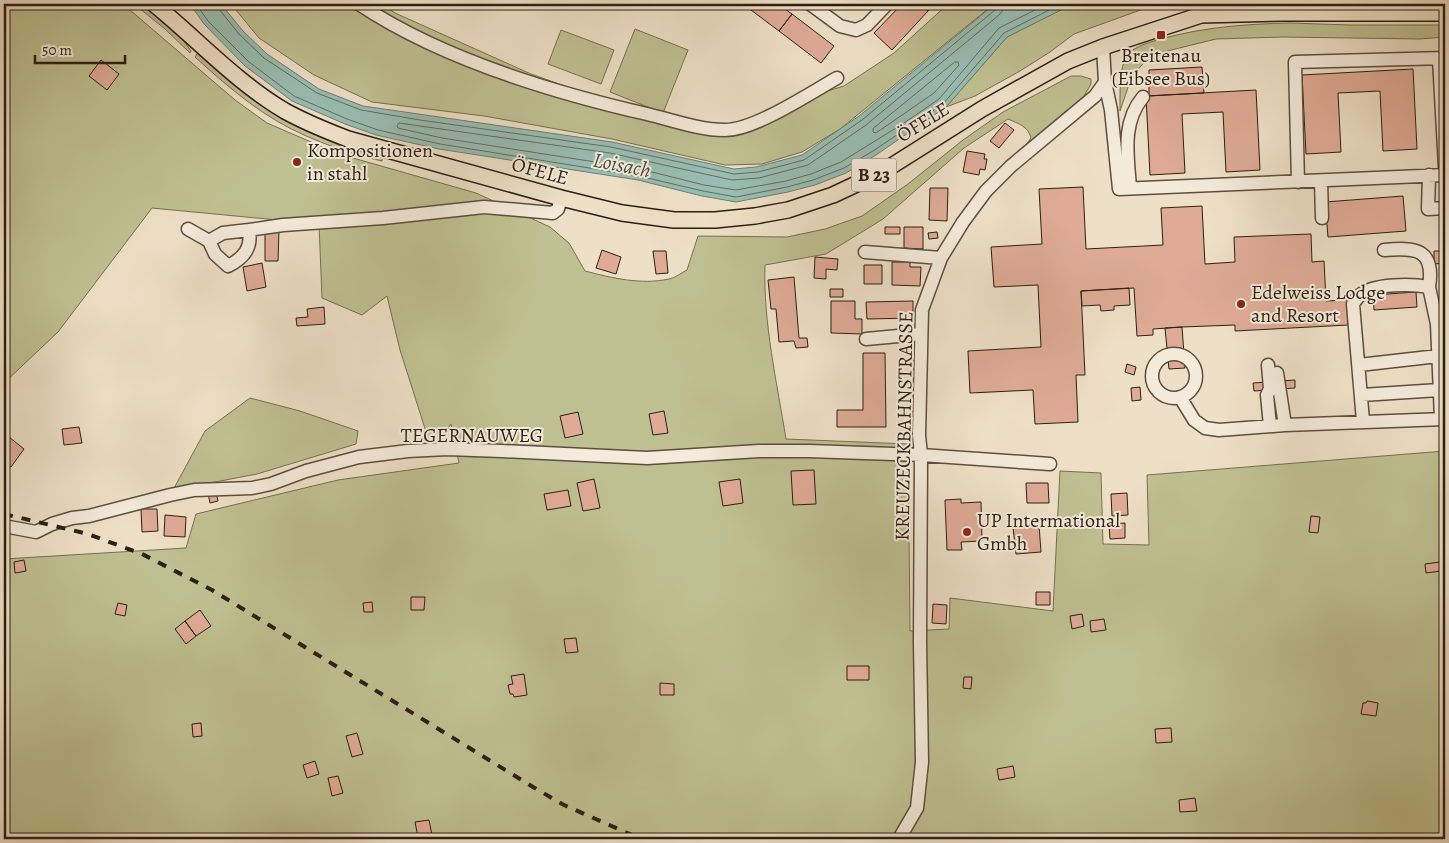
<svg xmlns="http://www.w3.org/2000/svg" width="1449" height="843" viewBox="0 0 1449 843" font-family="Alegreya,serif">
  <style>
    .green { fill: #bfc091; stroke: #767052 }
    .water { fill: #99bdb3; stroke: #6d7e73 }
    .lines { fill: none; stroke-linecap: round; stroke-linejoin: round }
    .shore { stroke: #626e62; stroke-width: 1 }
    .building { fill: #dfab96; stroke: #2c1f12 }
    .minor-casing { stroke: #5c4f3f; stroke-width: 15 }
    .major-casing { stroke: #2c1f12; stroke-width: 18 }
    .minor { stroke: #f4ebdb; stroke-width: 12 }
    .major { stroke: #eee0c7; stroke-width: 15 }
    .rail { stroke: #2c1f12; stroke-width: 4; stroke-dasharray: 9 9; stroke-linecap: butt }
    .poi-dot { fill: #8f2418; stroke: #f4ebdb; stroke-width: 2 }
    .labels { text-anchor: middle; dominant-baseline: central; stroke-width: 4; stroke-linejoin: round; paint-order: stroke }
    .shield { fill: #f4ebdb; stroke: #685c4e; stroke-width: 1 }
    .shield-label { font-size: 19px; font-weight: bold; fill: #2c1f12 }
    .poi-label { font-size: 20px; fill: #2c1f12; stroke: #f4ebdb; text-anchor: start }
    .street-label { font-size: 20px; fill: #2c1f12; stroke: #f4ebdb }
    .water-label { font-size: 21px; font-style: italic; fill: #4d4e42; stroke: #f4ebdb }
  </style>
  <rect width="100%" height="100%" fill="#eee0c7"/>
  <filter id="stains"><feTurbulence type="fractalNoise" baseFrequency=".004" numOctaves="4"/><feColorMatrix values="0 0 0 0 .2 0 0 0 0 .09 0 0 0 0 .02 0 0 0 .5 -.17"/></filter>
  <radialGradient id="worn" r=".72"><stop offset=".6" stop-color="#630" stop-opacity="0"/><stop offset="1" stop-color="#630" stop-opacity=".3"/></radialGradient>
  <path class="green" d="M4 4H123L235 100 267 123 339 154 476 193 550 227 569 243 585 271C612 278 641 285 669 279 675 278 681 273 687 270L698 236 787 237 825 229 862 216 908 184 963 140 1003 112 1071 76H1081L1091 79V84L1073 115 1011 166 1031 138C1028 126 1019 124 1008 119L964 148 883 219 826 254 765 265C763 322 777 383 786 439L908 444 910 631 949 629 950 598 1053 611 1060 471 1101 473 1103 544 1149 545 1147 475 1445 451V839H4V559L186 548 196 514 338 480 459 463 451 424 443 435 428 438 400 350 387 296 362 315 322 298 319 224 152 208 58 332 4 383Z
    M134 4H145L179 34 191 51 190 53 165 29Z
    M231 4H381L395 13 531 74 604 100 741 133 824 92 844 86 894 53 948 4H994L840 129 802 152 762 164 725 165 612 139 484 116 372 102 314 75 259 38Z
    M1072 4H1157L1074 34 1050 52 1020 71 975 96 946 107 1007 37Z
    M1290 23 1350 25H1445V37L1420 39 1283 37 1216 39 1151 55 1132 76 1120 111C1120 97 1119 66 1127 55 1135 46 1150 42 1161 39 1204 27 1246 24 1290 23Z
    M635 29 688 50 663 113 610 92Z
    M561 30 614 50 601 84 548 64Z
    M201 53 256 101 257 103 301 127 383 155 382 161C343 152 298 136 264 113 240 97 217 77 195 57L197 54Z
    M250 398 300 411 358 431 356 444 257 474 173 490 205 431Z"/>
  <path class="water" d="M190 4H221L243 31 267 54 319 89 363 106 612 142 734 169 756 167 802 155 859 116 995 4H1073L1007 37 946 107 876 155 846 173 815 185 788 192 736 202 702 196 638 180 439 149 376 135 345 124 292 101 245 66 204 24Z"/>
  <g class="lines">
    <path class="shore" d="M196 4 208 21 249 62 294 96 347 119 378 130 440 144 639 176 703 191 736 197 787 187 813 180 844 168 873 151 943 104 1004 33 1061 4
      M218 4 219 9 239 34 264 58 317 93 361 110 420 120 611 147 734 174 758 172 804 160 862 120 995 10 998 4
      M1004 4 1003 10 999 15 866 125 808 165 759 178 732 180 610 153 399 123 397 126 398 128 442 138 640 169 704 185 736 190 786 181 811 174 841 162 904 123 939 99 999 28 1047 4
      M955 62H958L959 65 934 93 876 133 873 132V129Z"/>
  </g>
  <path class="building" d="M743 4H778L792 14 779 31Z
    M902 4H920L928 11 892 50 874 33Z
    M920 4H935L928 11Z
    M792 14 834 46 821 63 779 31Z
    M101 60 119 74 107 90 89 76Z
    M1202 67 1204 93 1149 96V70Z
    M1413 69 1417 149 1383 151 1380 91 1338 93 1341 152 1306 154 1302 75Z
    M1256 90 1260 170 1226 172 1223 112 1182 114 1185 173 1150 175 1146 96Z
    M1005 123 1014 130 999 148 990 141Z
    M967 151 985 154 984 159H987L985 170 980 169 979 175 963 172Z
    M1083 187 1086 249 1163 245 1161 208 1202 206 1205 264 1235 262 1234 237 1311 234 1312 262 1324 261 1326 301 1347 300 1348 325 1235 331V325L1182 327 1153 329V335L1137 336 1134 288 1081 291 1085 375H1076L1078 422 1035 424 1033 390 970 393 968 351 1041 347 1038 285 994 287 991 247 1042 244 1039 189Z
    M930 188H948L947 221 929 220Z
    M1403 196 1406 231 1328 237 1325 202Z
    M885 227H900V234H885Z
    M904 227H923V249L904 248Z
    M265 230H279L278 261H265Z
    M937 232 938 238 929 239 928 233Z
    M602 250 621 257 616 274 596 268Z
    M653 251H666L668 273 656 274Z
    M1434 251H1444L1445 263 1434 264Z
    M815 257 838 259 837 270 826 269V279L814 278Z
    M892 262H910V267H921L920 286 892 285Z
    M262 263 266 287 247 291 243 267Z
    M864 265H882V284H864Z
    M794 277 799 338H807L808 347 796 348 794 341 779 342 776 309H771L768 280Z
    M1129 288 1130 305 1114 306V310L1101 311 1100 305 1082 306 1081 291Z
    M830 289H843V297H830Z
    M1416 292 1417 307 1374 310 1373 295Z
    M831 301H855V319H862V334L831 333Z
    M913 301V318L867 319 866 302Z
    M324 307 325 324 297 326 296 318 308 317 307 309Z
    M1182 327 1185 368 1169 369 1165 328Z
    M863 353H885L886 427H837V410H863Z
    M1127 364 1136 367 1134 375 1125 372Z
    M1295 380V388L1280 389V381Z
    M1268 382 1269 390 1254 391 1253 383Z
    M1140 387 1141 400 1132 401 1131 388Z
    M664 411 668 433 653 435 649 414Z
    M578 412 583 434 565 438 560 416Z
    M79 427 82 443 64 445 62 429Z
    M4 433 24 449 11 467 4 462Z
    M814 470 816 504 793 505 791 471Z
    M594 479 600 508 583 511 577 483Z
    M740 479 743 503 723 506 719 482Z
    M1026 483H1048L1049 503H1027Z
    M568 490 571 506 547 510 544 494Z
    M216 492 218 501 210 503 208 493Z
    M1127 493 1128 515 1112 516 1111 494Z
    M961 499V503L981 502 982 541 961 542 962 550H947L945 500Z
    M141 509H157L158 531 142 532Z
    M165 515 186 517 185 537 164 536Z
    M1311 516 1320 517 1318 533 1309 532Z
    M1125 523V538L1110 539 1109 524Z
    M1039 525 1041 552 1016 554 1013 527Z
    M24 560 26 571 15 573 14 562Z
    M1440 562 1441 571 1426 573 1425 564Z
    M1036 592H1050V605H1036Z
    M411 597H425L424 610H411Z
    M372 602 373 612H364L363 603Z
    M118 603 127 605 125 616 115 614Z
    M933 604 947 605 946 624 932 623Z
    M200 610 211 626 196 636 185 621Z
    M1082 614 1084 626 1072 629 1070 616Z
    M1104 619 1106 630 1091 632 1090 621Z
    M185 621 196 636 186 644 175 629Z
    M576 638 578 652 566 653 564 639Z
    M847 666H869V680H847Z
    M524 674 527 695 514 697 513 694H510L508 685 513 684 511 676Z
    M964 677H972L971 689 963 688Z
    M660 683 674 684V695H660Z
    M1367 701 1378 703 1376 716 1361 714 1363 703H1366Z
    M201 723 202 736 193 737 192 724Z
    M1171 728 1172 742 1156 743 1155 729Z
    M357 733 363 754 352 757 346 736Z
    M315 761 319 774 307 778 303 765Z
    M1013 766 1015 777 999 780 997 769Z
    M338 776 343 793 332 796 328 778Z
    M1195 798 1197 811 1180 812 1179 800Z
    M429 820 432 835 418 837 415 822Z"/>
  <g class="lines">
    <g class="minor-casing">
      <path id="minor" d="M359 4C441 59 551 92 647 114 672 120 699 130 725 130 755 130 810 93 837 78
        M810 4 840 26 856 30 867 25 887 4
        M1236 4 1237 14
        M1439 59 1445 167
        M1105 82 1111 110 1119 189 1445 175
        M1429 175 1428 209 1445 208
        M1321 181 1322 218
        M1298 182 1295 62 1445 58
        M1130 188C1128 157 1121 123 1143 97
        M188 229 209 241 215 254 228 266C244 258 252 248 249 230L283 225 383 218 484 207 553 213 558 209 561 198
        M209 241 223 233 249 230
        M1384 250C1416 247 1435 249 1429 287
        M865 252 941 258
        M866 339 920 334
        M1152 376a22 22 0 1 1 44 0a22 22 0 1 1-44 0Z
        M1268 365 1270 389 1267 395 1270 426
        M1359 365 1438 356
        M1277 373 1285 425
        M1362 395 1439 390
        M1180 397 1194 420 1205 428 1219 430 1285 425 1445 419
        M1363 421 1353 304C1355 301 1358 297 1360 295 1373 283 1413 284 1429 287L1437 324 1441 419
        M4 526 36 532 52 524 72 518 89 516 170 495 194 490 252 488 271 484 306 471 359 457 408 451 447 449 502 451 647 458 759 451H809L921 455 1050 464
        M899 839 917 808 922 762 920 642 921 455 919 435 922 310 941 258 963 222 986 191 1011 166 1095 96 1105 82 1103 47"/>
    </g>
    <g class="major-casing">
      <path id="major" d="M154 4C197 39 236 82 285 111 305 122 327 131 348 139L561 198 622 213 674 220H715L755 216 788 210 833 195 882 172 982 109 1068 61 1103 47 1201 15 1283 13H1445"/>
    </g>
    <use href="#minor" class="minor"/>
    <use href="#major" class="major"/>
    <path class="rail" d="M4 514 88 534 142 554 212 590 533 787 564 805 641 839"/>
  </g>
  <g class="poi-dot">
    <rect x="1156" y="30" width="10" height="10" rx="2.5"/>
    <circle cx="297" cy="162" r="5"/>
    <circle cx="1241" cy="304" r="5"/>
    <circle cx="967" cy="532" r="5"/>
  </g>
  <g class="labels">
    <rect class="shield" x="851.5" y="158.5" width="45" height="33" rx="4"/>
    <g class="shield-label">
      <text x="874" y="175">B 23</text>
    </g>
    <g class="poi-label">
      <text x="1161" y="55" text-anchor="middle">Breitenau<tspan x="1161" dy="23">(Eibsee Bus)</tspan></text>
      <text x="307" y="150">Kompositionen<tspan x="307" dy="23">in stahl</tspan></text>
      <text x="1251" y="292">Edelweiss Lodge<tspan x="1251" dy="23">and Resort</tspan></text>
      <text x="977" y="520">UP Intermational<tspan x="977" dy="23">Gmbh</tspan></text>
    </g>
    <g class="street-label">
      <text transform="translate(923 122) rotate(-32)">ÖFELE</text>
      <text transform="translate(540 171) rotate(15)">ÖFELE</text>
      <text transform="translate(904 426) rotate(-89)">KREUZECKBAHNSTRASSE</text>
      <text x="472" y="435">TEGERNAUWEG</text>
    </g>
    <g class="water-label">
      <text transform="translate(622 165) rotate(11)">Loisach</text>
    </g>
  </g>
  <rect width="1449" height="843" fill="none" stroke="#eee0c7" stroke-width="20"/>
  <rect x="5" y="5" width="1439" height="833" fill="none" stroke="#2c1f12" stroke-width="2.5"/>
  <rect x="10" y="10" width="1429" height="823" fill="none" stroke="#2c1f12"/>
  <path d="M35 55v8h90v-8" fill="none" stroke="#2c1f12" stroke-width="2.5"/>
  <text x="42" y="55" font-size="15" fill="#2c1f12" stroke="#f4ebdb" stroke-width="4" paint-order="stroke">50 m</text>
  <rect width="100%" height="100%" filter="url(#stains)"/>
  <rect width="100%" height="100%" fill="url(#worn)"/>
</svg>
